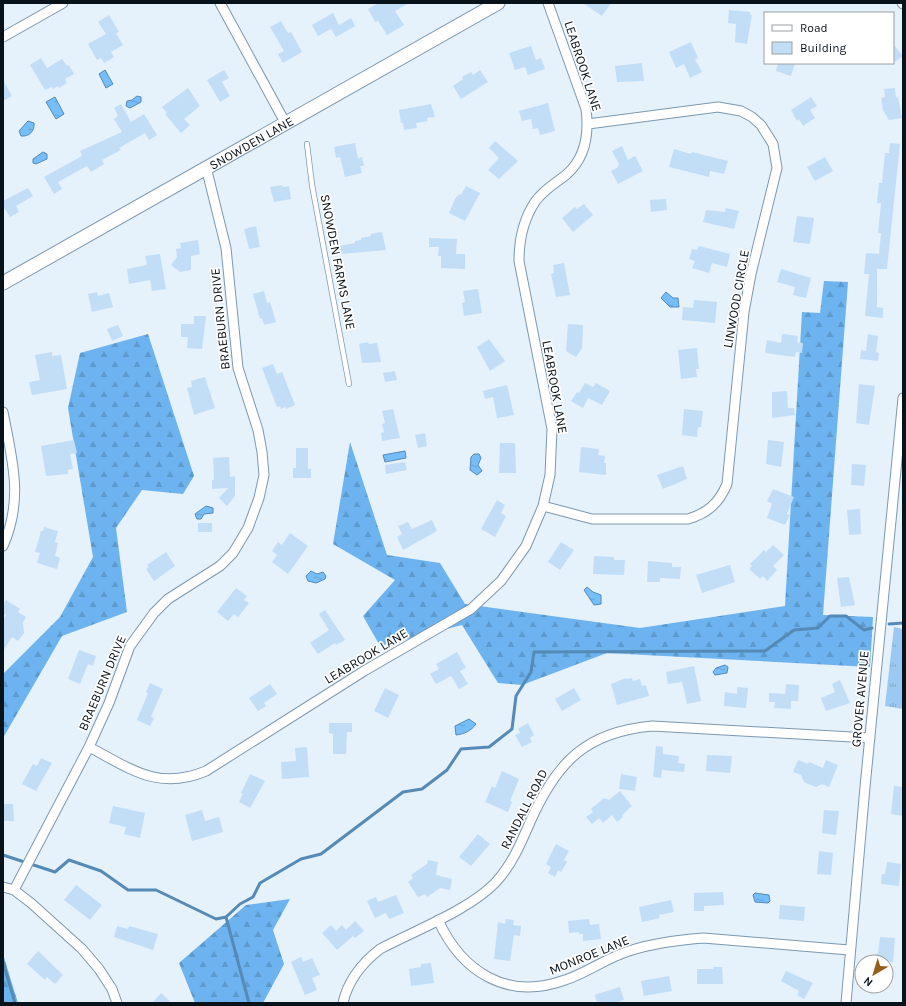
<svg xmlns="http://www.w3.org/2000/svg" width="906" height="1006" viewBox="0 0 906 1006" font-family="Karla,sans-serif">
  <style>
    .forest { fill: url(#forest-firs) }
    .park { fill: url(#park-tufts) }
    .water { fill: url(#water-ripples); stroke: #558ab7 }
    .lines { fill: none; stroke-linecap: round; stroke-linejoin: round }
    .stream { stroke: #558ab7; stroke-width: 3 }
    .building { fill: #c2def7 }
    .lane-casing { stroke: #7d98b0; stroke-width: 6 }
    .street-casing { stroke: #7d98b0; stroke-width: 11 }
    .secondary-casing { stroke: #7d98b0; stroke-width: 15 }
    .lane { stroke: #fff; stroke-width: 4.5 }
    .street { stroke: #fff; stroke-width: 9 }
    .secondary { stroke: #fff; stroke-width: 13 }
    .labels { text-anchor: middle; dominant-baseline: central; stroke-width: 3.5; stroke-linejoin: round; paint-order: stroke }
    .street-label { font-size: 13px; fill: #08121b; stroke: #fff }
  </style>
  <defs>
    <pattern id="forest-firs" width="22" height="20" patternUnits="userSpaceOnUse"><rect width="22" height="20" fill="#6cb3ef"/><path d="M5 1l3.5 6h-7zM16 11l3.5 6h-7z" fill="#5c99cc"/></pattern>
    <pattern id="park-tufts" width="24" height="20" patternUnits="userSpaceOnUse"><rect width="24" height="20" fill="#9bc9f1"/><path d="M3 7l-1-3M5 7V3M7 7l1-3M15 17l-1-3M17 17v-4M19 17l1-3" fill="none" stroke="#84acce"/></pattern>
    <pattern id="water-ripples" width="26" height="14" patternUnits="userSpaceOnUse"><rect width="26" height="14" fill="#76befa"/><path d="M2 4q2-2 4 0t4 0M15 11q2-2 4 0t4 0" fill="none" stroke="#65a2d6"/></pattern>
  </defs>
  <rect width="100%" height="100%" fill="#e5f1fb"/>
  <path class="forest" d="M824 281 848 282 823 615 873 617 870 667 607 653 522 685 498 683 462 625 380 646 363 616 395 580 333 544 350 442 387 555 440 563 465 604 640 628 785 606 802 312 820 313Z
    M148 334 194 476 183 494 142 490 116 528 127 612 62 636 3 738V674L60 617 93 557 68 408 80 353Z
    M290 899 273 930 284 964 263 1003H195L179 963 246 905Z
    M3 954 18 1003H3Z"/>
  <path class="park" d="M894 627 903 629V709L885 706Z"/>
  <path class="water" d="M105 70 113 84 106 88 99 74Z
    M137 96 141 97V102L130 108 126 106 127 101 132 100Z
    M55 97 64 114 56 119 46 102Z
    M28 121 34 123C35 131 29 137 21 136L19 131Z
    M43 152 47 154V159L36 164 33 163V159Z
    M666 292 673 298H678L679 307H670L661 298Z
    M405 451 406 458 385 462 383 455Z
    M474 454H479L481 458 478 465 482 471 477 475 470 470 471 457Z
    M206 506 213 508V513L204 514 201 519H197L195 514Z
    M311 571 317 574 323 572 326 576 325 579 316 583 308 581 306 576Z
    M587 587 593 592 601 595V604L594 605 584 590Z
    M725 665 728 667 727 673 715 675 713 672 716 668Z
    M469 719 476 724C471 731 464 734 456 735L455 726Z
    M755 893 769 895 770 901 768 903 755 902 753 895Z"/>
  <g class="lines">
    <path class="stream" d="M889 624 903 623
      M3 855 55 872 69 860 101 871 128 890H156L216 919 226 917 240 904 253 897 260 883 301 859 321 854 403 792 422 789 447 770 461 749 489 747 512 729 516 696 531 672 534 652 765 651 794 630 818 628 830 616H846L864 630 872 628
      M226 917 249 1003
      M3 962 15 1003"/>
  </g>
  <path class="building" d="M379 3H409L395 11 404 25 387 35 378 21 375 22 368 9Z
    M583 3H611L602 16Z
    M729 10 750 12V15H752L747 44 735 42 736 24 728 23Z
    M333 13 339 25 351 18 355 26 336 37 331 29 318 36 312 25Z
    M109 15 119 32 116 33 123 45 111 52 114 57 104 63 101 58 97 60 88 44 106 34 98 22Z
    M281 21 288 33 291 32 302 52 283 63 278 54 284 51 270 27Z
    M691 42 698 58 695 59 702 72 690 78 684 64 676 68 669 52Z
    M893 44 903 56 893 63Z
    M531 46 536 60 541 58 545 69 528 75 525 67 515 70 509 53Z
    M41 58 47 68 62 59 67 66 69 65 74 74 65 79 67 83 59 88 58 86 53 89 52 87 45 90 30 65Z
    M642 63 644 81 617 82 615 66Z
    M778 63H795L791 76 776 71Z
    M224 70 229 78 222 82 230 96 220 102 207 80Z
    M480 70 488 82 461 99 453 86 463 79 462 77 471 72 473 75Z
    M3 80 12 96 3 101Z
    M188 88 200 106 184 119 190 125 181 133 165 114 167 113 162 107Z
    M895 88 896 98 898 97 902 118 889 120 883 110 881 98 885 97 884 89Z
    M811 97 817 106 810 110 815 118 803 126 799 119 797 121 791 110Z
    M548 103 555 131 540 135 538 128 533 129 531 119 522 121 519 111Z
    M121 104 131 122 144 114 157 135 149 140 145 133 119 148 121 150 102 160 104 164 91 172 87 166 58 182 62 189 54 194 44 177 82 156 80 151 122 132 114 119 118 116 114 108Z
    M431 104 435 117 427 118 428 121 416 123 417 128 404 130 403 123H401L399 110Z
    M495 141 518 161 499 179 488 170 499 158 489 148Z
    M355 143 358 158 362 157 364 166H360L362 173 345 177 340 157 336 158 334 147Z
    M890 143 900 144 887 269H877V307L883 308V318L865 316 869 274H864L866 253 879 254 881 233H878L881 203H877L879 183H882L885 153H889Z
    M622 146 628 160 635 156 643 171 618 184 611 171 618 167 619 164 612 151Z
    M674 149 691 154 692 152 728 161 724 174 710 171 709 177 669 167Z
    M825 157 833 171 815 181 807 167Z
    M282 185 283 187 289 186 291 199 274 202 270 187Z
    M466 186 480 193 465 221 449 213 455 199 459 194 461 195Z
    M28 188 33 196 16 206 19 212 10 217 3 206V201Z
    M666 199 667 210 651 212 650 200Z
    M584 204 593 215 573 232 562 218 575 207 577 209Z
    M726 208 739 211 734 229 703 222 706 210 725 212Z
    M797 216 814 218 810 244 793 242Z
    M256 226 260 247 249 249 244 229Z
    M382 232 386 250 341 254 340 246 355 243V241L361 240V238L371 236V234Z
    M429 238 457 239 456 254H465V269L441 268V256H438L439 247H429Z
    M198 240 200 254 191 256V270L180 272 171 265 177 257 176 249 181 248 180 243Z
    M699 246 730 254 727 267 712 263 709 273 692 268 695 261 689 259 692 249 697 250Z
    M160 254 166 289 152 291 150 280 129 284 127 269 147 265 145 256Z
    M564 263 570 295 556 297 551 274 554 273 553 265Z
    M781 269 811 278 806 298 793 295 795 287 777 282Z
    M478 289 482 313 464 316 462 303 465 302 463 291Z
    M264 291 267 303 270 302 276 322 264 325 262 318 260 319 253 294Z
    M97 292 98 296 109 293 113 307 92 312 88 294Z
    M694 300 717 302 715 323 682 320 683 307 693 308Z
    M194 316H206L202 349 187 348 188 337H181V324H194Z
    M568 324 583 325 582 348 576 357 566 351Z
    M118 325 123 336 112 341 107 329Z
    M782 334 798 336 797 342 803 343 802 353 796 352 795 357 765 353 767 340 781 343Z
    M868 334 878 336 876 352 879 353 878 361 860 359 861 350 866 351Z
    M489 339 505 361 490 371 477 347Z
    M368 342 369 344 377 343 381 362 362 363 359 344Z
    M697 348 699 369H696L697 377 681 379 678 350Z
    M52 352V356L61 355 67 389 32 395 29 382 40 380 35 355Z
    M273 364 277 374 282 372 295 405 286 409 285 407 281 409 280 406 277 407 262 368Z
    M395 371 397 380 385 382 383 373Z
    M205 377 215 408 194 415 187 388 192 387 191 381Z
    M585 383 593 387 596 383 610 391 602 405 588 398 583 408 571 401 577 392 579 393Z
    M859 384 875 386 869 425 856 423Z
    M507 385 514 415 497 418 493 397 485 399 483 391Z
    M787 391 788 408H794L795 415 772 418V392Z
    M393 409 400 438 382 441 381 433 384 432 382 424 385 423 382 411Z
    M684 409 703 411 701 427H698L697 437 682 435Z
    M425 433 427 446 418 448 415 435Z
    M74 440 77 453 70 454 73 469 68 470V474L46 476 41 446Z
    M768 440 784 442 781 467 766 464Z
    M500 443H515L516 473H499Z
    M581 447 599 449 598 455 605 456 604 463H606V475L579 472Z
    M296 448H308V469H311V478H293V468H296Z
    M229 457 230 477 235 476V496L227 506 219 498 228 488 212 489V480H214L213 458Z
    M405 462 407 470 386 474 385 465Z
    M852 464 866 465 864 486 851 485Z
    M683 466 687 479 663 489 657 475Z
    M773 489 794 497 787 514 790 515 785 525 767 518 772 504 767 501Z
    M497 500 505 505 501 513 506 516 495 537 481 529Z
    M860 509 861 534 849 535 847 510Z
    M432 520 437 531 403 550 397 537 402 534 398 526 408 522 412 529Z
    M198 523H212V532H198Z
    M44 527 58 531 55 542 58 543 55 556 60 558 57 569 37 563 40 553 35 552 41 531H43Z
    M290 533 308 546 288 574 272 562 277 555 272 551 278 542 282 545Z
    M561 542 574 550 560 570 548 562Z
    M773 545 784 555 773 566 777 570 767 581 763 576 760 579 749 569 752 566 750 564 764 550 766 552Z
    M166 552 175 566 154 581 146 569 149 567 147 565Z
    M594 556 614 557V560H625L624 575 593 574Z
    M648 561 672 563V567H681L680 579 660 578V582H647Z
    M730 565 735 582 702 593 696 575Z
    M849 577 855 605 841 607 837 578Z
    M236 588 247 596 244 600 249 603 238 617 234 614 228 621 217 612Z
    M6 600 20 609 18 612 26 617 23 622 24 633 18 641 12 637 3 651V620L6 615 3 613V605Z
    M325 610 345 640 336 645 335 643 318 654 310 643 329 630 319 614Z
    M79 650 96 656 93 666 88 664 80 684 68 679Z
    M457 652 466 668 460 671 468 684 459 689 451 676 436 684 430 674 439 669 436 664Z
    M694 666 701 701 687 704 682 682 668 684 666 672Z
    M626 678V679L632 678 633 681 640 679 642 686 646 685 649 696 617 705 611 684Z
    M840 680 850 703 826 711 821 698 835 692 832 684Z
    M150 683 163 689 151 717 154 718 150 726 137 720 148 693 146 692Z
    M270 684 277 694 264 703 266 706 258 711 249 698Z
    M786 684 799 685 798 701H791V709L774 708 775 702H769V693L785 694Z
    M737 687 748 688 746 708 724 706 725 692 737 694Z
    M385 688 399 695 388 718 374 711Z
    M574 688 581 700 562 711 555 699Z
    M329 723H352V732H347L346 754H333V734L329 733Z
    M528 723 534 735 530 738 532 742 522 747 515 735 520 733 518 729Z
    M656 746 663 747V754L679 756 678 763 685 764 684 772 662 770 661 778 653 777Z
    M307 747 309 777 282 779 281 762 296 761 295 748Z
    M707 755 732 756 730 773 706 771Z
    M41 758 52 763 36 791 22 784 33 764 37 766Z
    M798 760 808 764 809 762 823 768 826 760 838 765 829 787 822 784 816 787 804 782 801 775 793 772Z
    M502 771 519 779 510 801 512 802 508 812 485 802 492 786 495 788Z
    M250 774 265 781 250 808 239 802 243 794 241 793Z
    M621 774 637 777 635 791 619 789Z
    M894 786 903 787V816L891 814Z
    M620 791 632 806 622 815 623 817 617 822 612 815 603 823 599 818 592 824 586 817 593 812 591 809 604 798 609 800Z
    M3 804H13L14 821H3Z
    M113 806 145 813 140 838 124 834 126 827 109 823Z
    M202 810 205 821 219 817 223 832 192 841 185 815Z
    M824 810 839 811 836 835 822 833Z
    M478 834 490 844 471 866 459 857Z
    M556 844 569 851 564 860 567 862 561 872 558 870 555 877 548 873 551 867 546 864Z
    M819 851 833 853 831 875 817 874Z
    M428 860 438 862 436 875 452 879 450 890 440 888 427 897 425 894 418 897 408 882 413 878 411 875 427 864Z
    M887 862 901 864 899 886 881 884 882 874H885Z
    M76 885 102 905 90 920 64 900Z
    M723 892 724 905 704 906V911H694V893Z
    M396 895 404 913 389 919 386 913 375 918 367 901 376 897 378 902Z
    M671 900 674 912 659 915 660 918 642 922 639 907Z
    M780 905 805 907 804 921 779 919Z
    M506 919 514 920 513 925 521 926 520 936 514 935 510 961 494 959 498 922 505 924Z
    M589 919 590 925 599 924 601 939 583 941V934H579V932L569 933 568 921Z
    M355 921 364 931 355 938 353 936 337 950 322 933 331 925 336 931 342 925 346 930Z
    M117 926 128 929 129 926 158 934 153 950 114 937Z
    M880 937 895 938 893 962H875L876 953 878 954Z
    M38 951 63 975 55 984 47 977 45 980 27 964Z
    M301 957 303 962 312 958 320 975 312 978 317 990 305 995 291 962Z
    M431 963 434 983 411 986 409 969 421 967V964Z
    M713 967H722L723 984H697V969H713Z
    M786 971 813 983 804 999 797 995 799 991 781 981Z
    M669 976 672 991 644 996 641 981Z
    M620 987 624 1000 614 1003H597L595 995 597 994Z
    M161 993 172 1003H152Z"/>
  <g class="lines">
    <g class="lane-casing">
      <path id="lane" d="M307 144 312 185 349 384"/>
    </g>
    <g class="street-casing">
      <path id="street" d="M220 3 286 124
        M902 3 903 4
        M3 37 63 3
        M3 412C12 459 24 499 3 546
        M543 506 592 519H688C708 513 719 503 727 484L744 312 751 274 777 168 773 144 761 125 752 117 741 111 718 107 588 124
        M89 747C131 769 158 791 206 771L364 671 471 609 501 581 526 546 543 506 550 475 552 429 519 261C519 239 523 220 535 202 543 190 556 183 567 174 586 157 589 132 586 109L548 3
        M3 887 14 890 31 903 82 949 99 969 112 989 117 1003
        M14 890 89 747 109 703 130 646 154 613 168 599 220 566 233 553 248 528 259 498 264 475 262 452 258 430 238 368 226 248 206 167
        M438 920C462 972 507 1001 565 980 587 973 606 958 629 951 653 943 678 940 703 938L849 950
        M343 1003C348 980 362 963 380 949 414 931 469 910 495 883 512 865 521 843 531 820 557 762 586 732 652 726L870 738
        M846 1003 865 787 903 398"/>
    </g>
    <g class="secondary-casing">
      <g id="secondary">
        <path id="s1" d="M3 283 498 3"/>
      </g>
    </g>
    <use href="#lane" class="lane"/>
    <use href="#street" class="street"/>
    <use href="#secondary" class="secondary"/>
  </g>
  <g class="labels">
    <g class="street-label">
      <text transform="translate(583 66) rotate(72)">LEABROOK LANE</text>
      <text stroke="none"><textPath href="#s1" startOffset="285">SNOWDEN LANE</textPath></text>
      <text transform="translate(338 262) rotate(79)">SNOWDEN FARMS LANE</text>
      <text transform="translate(736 299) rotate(-80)">LINWOOD CIRCLE</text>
      <text transform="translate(220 319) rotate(-96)">BRAEBURN DRIVE</text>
      <text transform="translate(555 387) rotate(80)">LEABROOK LANE</text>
      <text transform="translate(366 656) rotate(-31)">LEABROOK LANE</text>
      <text transform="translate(102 683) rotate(-67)">BRAEBURN DRIVE</text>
      <text transform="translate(860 699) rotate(-85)">GROVER AVENUE</text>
      <text transform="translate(524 809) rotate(-63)">RANDALL ROAD</text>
      <text transform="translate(589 955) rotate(-22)">MONROE LANE</text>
    </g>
  </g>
  <rect width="906" height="1006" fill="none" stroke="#08121b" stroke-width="8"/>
  <rect x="764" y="12" width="130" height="52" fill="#ffffff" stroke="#9ca0a4"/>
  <rect x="772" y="25" width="20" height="6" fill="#ffffff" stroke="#9ca0a4"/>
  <text x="800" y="32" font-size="12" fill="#08121b">Road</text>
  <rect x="772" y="42" width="20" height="12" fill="#c2def7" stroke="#9ca0a4"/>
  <text x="800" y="52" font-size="12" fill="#08121b">Building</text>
  <g transform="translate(874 974) rotate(218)"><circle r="19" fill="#ffffff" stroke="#9ca0a4"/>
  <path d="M0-3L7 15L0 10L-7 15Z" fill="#965d19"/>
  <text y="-6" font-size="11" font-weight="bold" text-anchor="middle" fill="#08121b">N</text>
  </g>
</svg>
